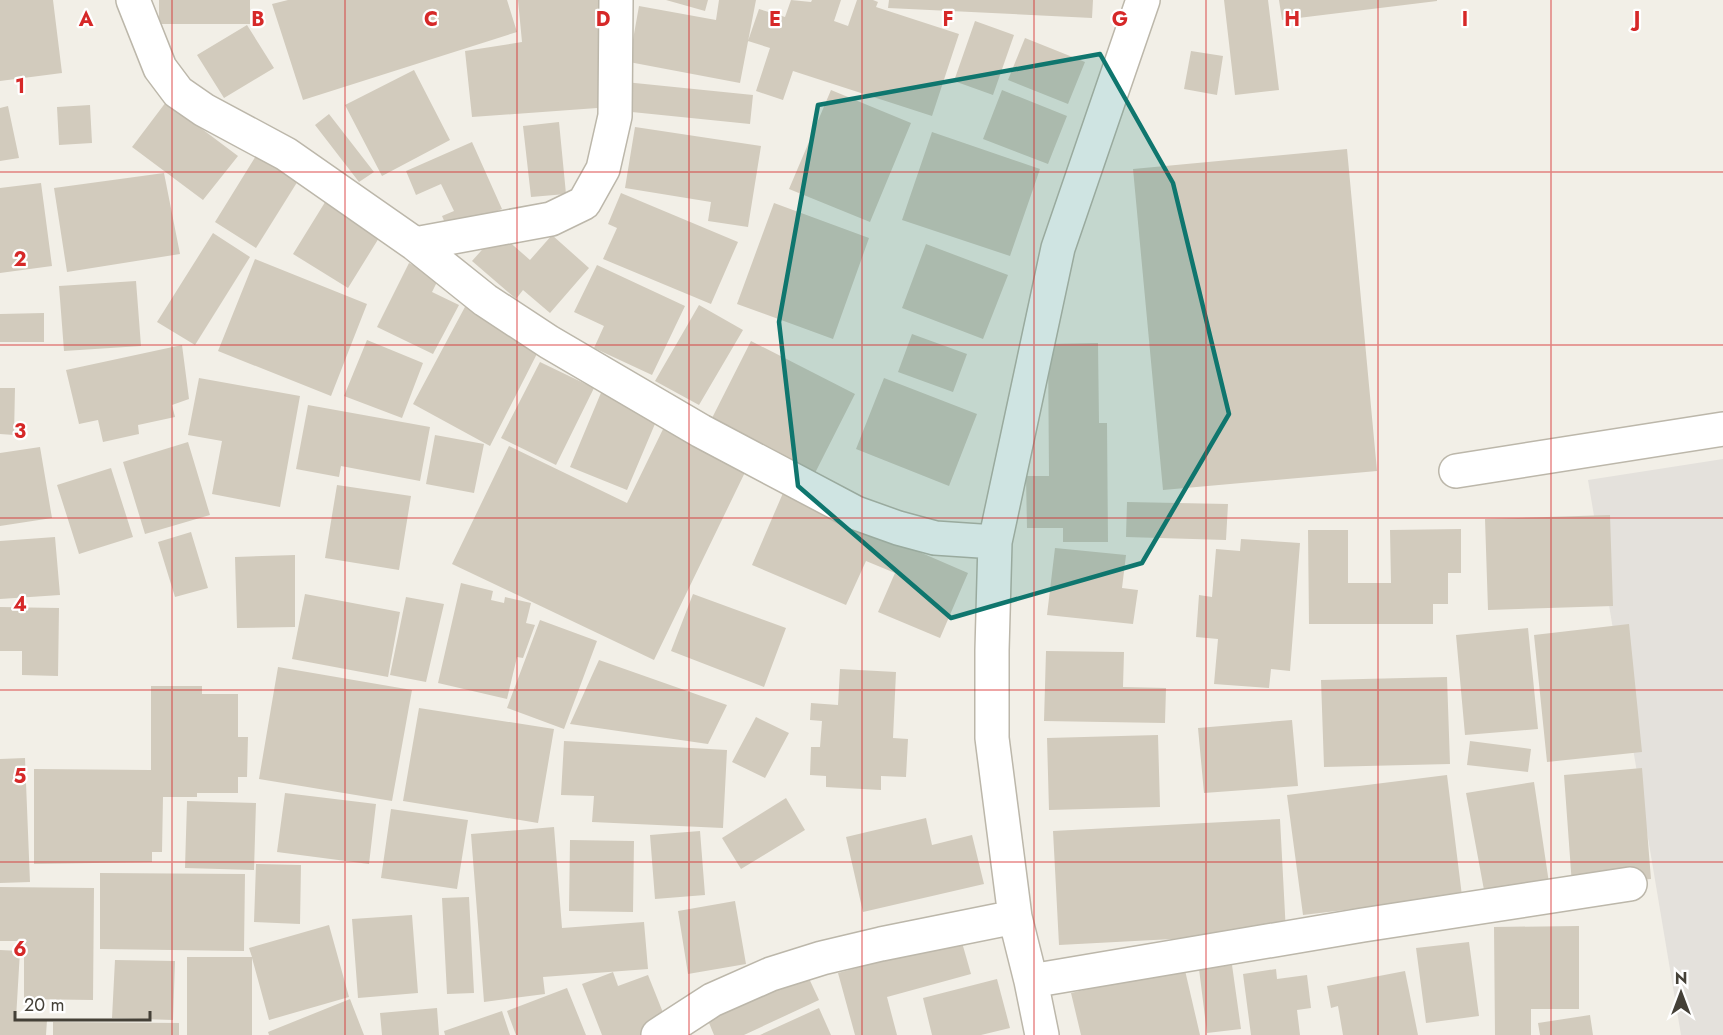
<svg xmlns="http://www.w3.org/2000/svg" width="1723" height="1035" viewBox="0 0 1723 1035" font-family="Jost,sans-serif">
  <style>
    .industrial { fill: #e4e1dc }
    .building { fill: #d2cbbd }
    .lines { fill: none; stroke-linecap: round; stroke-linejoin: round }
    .minor-casing { stroke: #bcb7aa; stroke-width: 36 }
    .minor { stroke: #fff; stroke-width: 33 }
    .marked { fill: #0f766e; fill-opacity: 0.2; stroke: #0f766e; stroke-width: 4.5; stroke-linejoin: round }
    .grid { fill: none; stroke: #d62828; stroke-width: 1.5; stroke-opacity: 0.55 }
    .grid-label { font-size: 20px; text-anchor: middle; font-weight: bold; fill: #d62828; stroke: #fff; stroke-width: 4.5; stroke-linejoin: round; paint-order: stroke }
  </style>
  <rect width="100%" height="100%" fill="#f2efe7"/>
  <path class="industrial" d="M1723 459V1035H1681L1588 480Z"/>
  <path class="building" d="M0 0H53L62 73 0 81Z
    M159 0H250V24H159Z
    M288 0H507L517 32 303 100 272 4Z
    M518 0H609L611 107 472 117 465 51 522 42Z
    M666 0H708L705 11Z
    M719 0H756L740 83 629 62 639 6 716 20Z
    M791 0 811 2 812 0H841L834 21 848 26 857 0H873L878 2 876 7 959 34 932 116 793 71 783 100 756 91 770 48 748 41 759 9 785 17Z
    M889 0H1093L1092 18 888 8Z
    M1224 0H1268L1279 90 1235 95Z
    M1279 0H1437V1L1282 20Z
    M975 21 1014 35 993 95 954 81Z
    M247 25 274 68 224 98 197 55Z
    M1025 38 1085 62 1068 104 1008 80Z
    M1191 51 1223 56 1217 95 1184 89Z
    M414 70 450 140 382 176 345 105Z
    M625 82 753 95 750 124 622 111Z
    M831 90 911 123 870 222 789 189Z
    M1002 90 1067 116 1048 164 983 139Z
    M166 102 238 156 203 200 132 147Z
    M90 105 92 143 59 145 57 107Z
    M8 106 19 158 0 161V108Z
    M329 114 374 172 359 182 315 125Z
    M559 122 566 194 531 197 523 126Z
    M635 127 761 146 748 227 708 221 711 202 625 188Z
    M932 132 1040 169 1010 256 902 220Z
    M472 142 502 209 449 232 442 216 454 211 441 184 416 195 406 171Z
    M1347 149 1377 471 1163 490 1133 169Z
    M259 151 301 176 256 248 215 222Z
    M164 173 180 254 67 272 54 188Z
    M41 183 52 266 0 273V188Z
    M621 193 738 242 711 304 603 259 617 228 608 224Z
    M327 199 382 233 348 288 293 254Z
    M774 203 869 238 833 339 737 304Z
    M498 232 530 260 552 235 589 268 550 313 523 290 516 299 472 261Z
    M213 233 250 257 195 345 157 322Z
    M926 244 1008 275 983 339 902 308Z
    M255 259 367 304 331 396 218 351Z
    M409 263 439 278 432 292 459 305 433 354 377 327Z
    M597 265 685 306 652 375 594 348 604 326 574 312Z
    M136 281 141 346 64 351 59 286Z
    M466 305 543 342 490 446 413 404Z
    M699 305 743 330 699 405 655 381Z
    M44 313V342H0V314Z
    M912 334 967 354 953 392 898 372Z
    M367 340 423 363 402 418 344 396Z
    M751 341 855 394 815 473 711 420Z
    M1098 343 1099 423H1107L1108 542H1063V528H1027L1026 476H1049L1048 344Z
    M182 345 189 399 172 405 175 417 138 425 139 434 103 442 98 420 79 424 66 370Z
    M540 362 594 388 556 465 501 438Z
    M199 378 300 396 280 507 212 494 222 441 188 435Z
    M884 378 977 414 949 486 856 449Z
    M0 388H15L14 435 0 434Z
    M603 388 660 412 627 490 570 467Z
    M308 405 430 427 420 481 341 466 339 477 296 469Z
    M666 423 750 462 654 660 452 564 509 446 627 503Z
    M435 435 484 444 474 493 426 484Z
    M188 442 210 515 145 534 123 462Z
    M40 447 52 518 0 526V453Z
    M111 468 133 537 79 554 57 485Z
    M337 485 411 496 399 570 325 558Z
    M783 493 968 573 940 638 878 612 895 573 866 561 846 605 752 565Z
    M1127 502 1228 504 1226 540 1126 537Z
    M1610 515 1613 606 1488 610 1485 519Z
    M1461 529V573H1448V604H1433V624H1309L1308 530H1348V583H1391L1390 530Z
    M191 532 208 588 175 597 158 542Z
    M55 537 60 595 0 599V541Z
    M1241 539 1300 543 1290 671 1271 669 1269 688 1214 684 1218 639 1196 637 1199 595 1212 597 1216 549 1240 551Z
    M1055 548 1126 555 1122 588 1138 590 1133 624 1047 615Z
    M295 555V627L237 628 235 557Z
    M461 583 493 591 491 600 504 603 505 597 531 603 526 623 535 625 523 658 517 657 507 699 438 683Z
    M305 594 400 612 388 677 292 659Z
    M693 594 786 628 764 687 671 651Z
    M406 597 444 604 426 682 390 675Z
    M0 607 59 608 58 676 22 675V651H0Z
    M540 620 597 641 564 729 507 708Z
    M1629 624 1642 752 1547 762 1534 635Z
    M1528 628 1538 729 1465 735 1456 635Z
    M1046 651 1124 652 1123 687 1166 688 1165 723 1044 721Z
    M599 660 727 705 708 744 570 724Z
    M278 667 412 690 392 801 259 779Z
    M840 669 896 672 893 738 908 739 906 777 881 776V790L826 787V776L810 775 811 747H820L822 721 810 720 811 703 838 705Z
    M1447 677 1450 764 1324 767 1321 680Z
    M151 686H202V694H238V737H248L247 777H238V793H197V797H163L162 852H152V862L34 864V769L151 770Z
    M419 708 554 729 538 823 403 801Z
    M756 717 789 733 765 778 732 762Z
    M1292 720 1298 786 1204 793 1198 728Z
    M1158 735 1160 807 1049 810 1047 738Z
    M564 741 727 750 723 828 592 822 594 796 561 795Z
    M1470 741 1531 749 1528 772 1467 765Z
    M25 758 30 882 0 883V759Z
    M1642 768 1651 879 1572 885 1564 775Z
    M1447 775 1462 896 1303 915 1287 795Z
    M1534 782 1549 883 1484 890 1466 793Z
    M285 793 376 804 369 864 277 852Z
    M786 798 805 830 741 869 722 838Z
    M187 801 256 803 254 870 185 868Z
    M391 809 468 820 457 889 381 878Z
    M926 818 932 845 972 835 984 884 863 912 846 837Z
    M1280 819 1286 933 1059 945 1053 831Z
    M554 827 562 928 644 922 648 969 543 977 545 994 484 1002 471 834Z
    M700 831 705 895 655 899 650 835Z
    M570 840 634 841 633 912 569 911Z
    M256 864 301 865 300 924 254 922Z
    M100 873 245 874 244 951 100 949Z
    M0 887 94 888 93 1000 24 999V941H0Z
    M469 897 474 993 447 994 442 898Z
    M735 901 746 964 688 974 678 911Z
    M412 915 418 993 358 998 352 919Z
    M329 925 349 997 269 1020 252 958V1035H187V957H252L249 948Z
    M1579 926V1009H1531V1035H1495L1494 927Z
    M961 939 971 974 887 997 897 1035H855L838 973Z
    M1469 942 1479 1016 1426 1023 1416 948Z
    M0 950 20 951 16 1019 47 1020 46 1035H0Z
    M115 960 175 961 173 1020 112 1018Z
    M1232 965 1241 1029 1207 1033 1199 969Z
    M1184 966 1200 1035H1081L1071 993Z
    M1276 969 1277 979 1307 975 1311 1008 1297 1010 1300 1035H1251L1243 974Z
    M1405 971 1418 1035H1343L1338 1006 1331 1008 1327 986Z
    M613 972 618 986 648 975 668 1025 641 1035H602L582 984Z
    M806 972 819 1000 744 1035H714L707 1018Z
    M997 979 1010 1028 981 1035H932L923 998Z
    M567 988 586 1035H516L507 1011Z
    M350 999 364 1035H269L268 1032Z
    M437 1008 439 1035H382L380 1013Z
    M819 1008 831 1035H760Z
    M502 1011 510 1035H445L444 1031Z
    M1590 1015 1593 1035H1540L1538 1023Z
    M53 1022 179 1023V1035H53Z"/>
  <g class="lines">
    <g class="minor-casing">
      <path id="minor" d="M133 0 160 68 178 92 204 110 286 154 415 244 485 300 549 342 701 431 856 513 898 528 935 538 995 542
        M415 244 551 219 584 203 603 169 615 116 616 0
        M1456 471 1723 429
        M1031 981 1363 925 1630 884
        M658 1035 712 1000 771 974 822 958 881 944 1015 917
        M1042 1035 1031 981 1015 917 992 738V650L995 542 1058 248 1143 0"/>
    </g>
    <use href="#minor" class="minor"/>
  </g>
  <path class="marked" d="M1100 54 1173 183 1229 414 1142 563 951 618 798 486 779 322 818 105Z"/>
  <path class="grid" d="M172 0V1035M345 0V1035M517 0V1035M689 0V1035M862 0V1035M1034 0V1035M1206 0V1035M1378 0V1035M1551 0V1035M0 172H1723M0 345H1723M0 518H1723M0 690H1723M0 862H1723"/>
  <g class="grid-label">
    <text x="86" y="26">A</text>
    <text x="258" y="26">B</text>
    <text x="431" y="26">C</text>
    <text x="603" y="26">D</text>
    <text x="775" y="26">E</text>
    <text x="948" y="26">F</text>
    <text x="1120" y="26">G</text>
    <text x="1292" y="26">H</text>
    <text x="1465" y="26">I</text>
    <text x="1637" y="26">J</text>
    <text x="20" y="93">1</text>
    <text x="20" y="266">2</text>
    <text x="20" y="438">3</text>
    <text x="20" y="611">4</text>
    <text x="20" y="783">5</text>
    <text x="20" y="956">6</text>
  </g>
  <g transform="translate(1681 993)" stroke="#ffffff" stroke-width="4.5" paint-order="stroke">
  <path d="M0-4.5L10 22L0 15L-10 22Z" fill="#444037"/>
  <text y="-9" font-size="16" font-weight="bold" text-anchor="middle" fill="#444037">N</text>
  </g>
  <path d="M15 1011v9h135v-9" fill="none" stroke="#444037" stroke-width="3"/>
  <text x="24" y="1011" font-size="18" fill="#444037" stroke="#ffffff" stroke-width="4.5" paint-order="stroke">20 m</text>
</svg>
